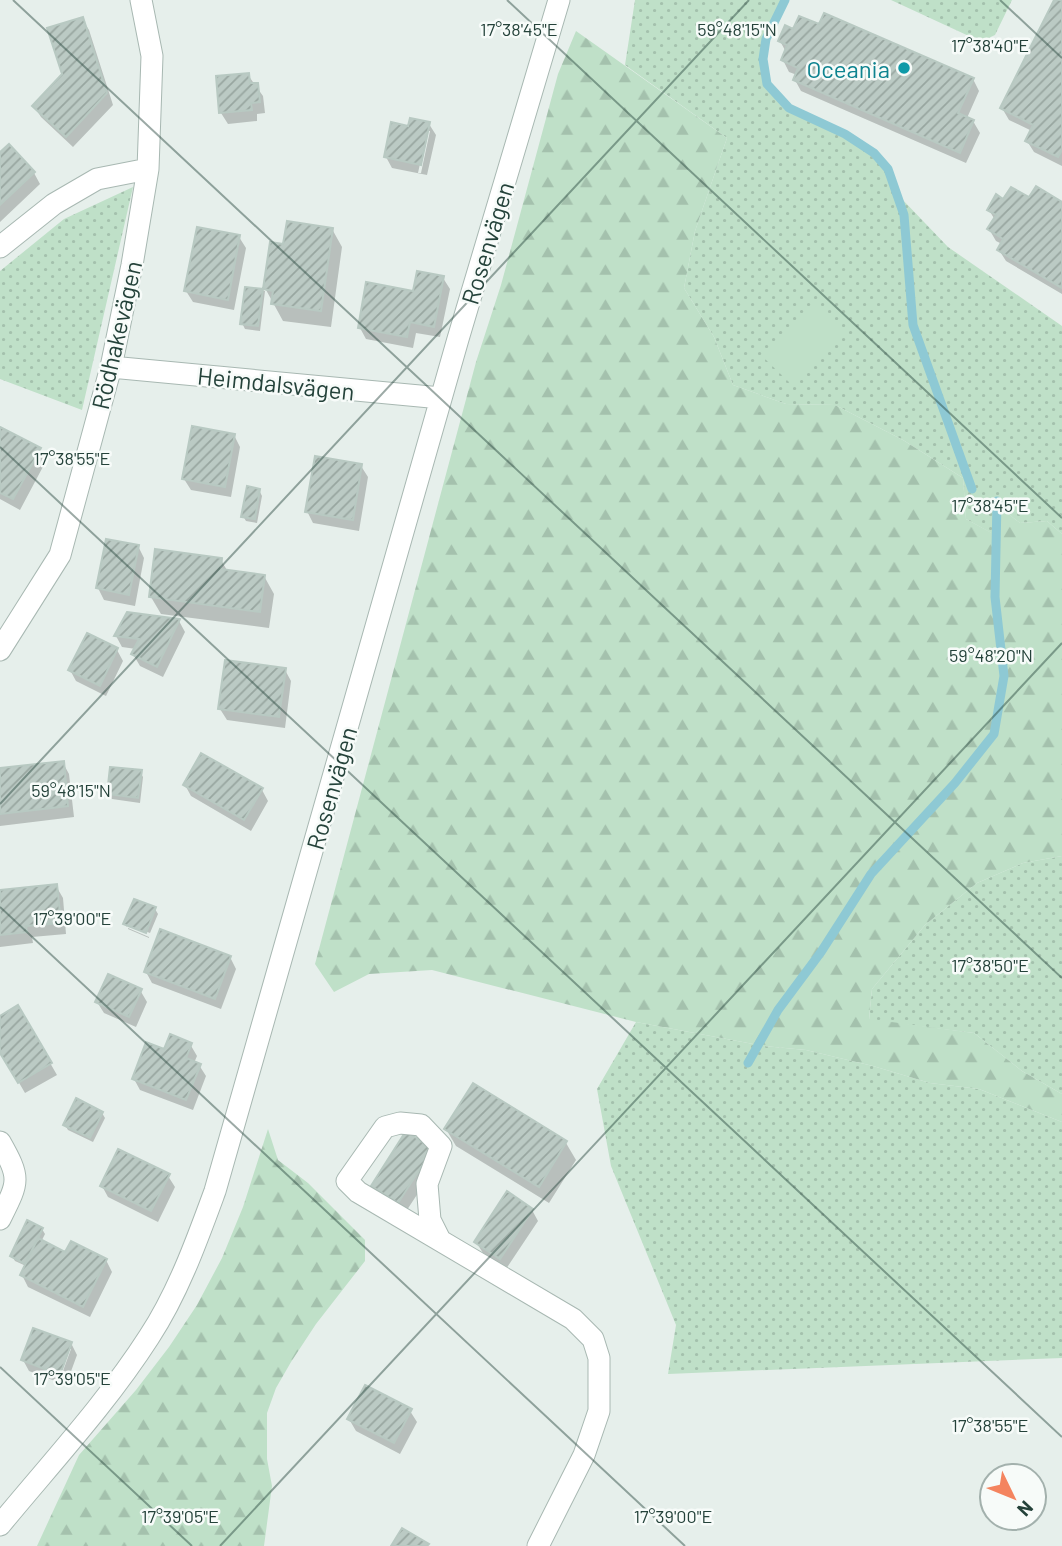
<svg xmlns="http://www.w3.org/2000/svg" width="1062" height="1546" viewBox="0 0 1062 1546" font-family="Barlow,sans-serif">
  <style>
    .green { fill: url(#green-dots) }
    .forest { fill: url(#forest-firs) }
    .pitch { fill: #bfe0c8 }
    .shadow { fill: #0003; fill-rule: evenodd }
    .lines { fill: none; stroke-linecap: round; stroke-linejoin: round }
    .stream { stroke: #8ec9d4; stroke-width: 9 }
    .building { fill: url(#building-hatch); stroke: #b8c9c2; stroke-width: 2 }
    .minor-casing { stroke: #a8b8b2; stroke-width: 23 }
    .minor { stroke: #fff; stroke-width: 21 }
    .ticks { fill: none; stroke: #24423a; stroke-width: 2; stroke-opacity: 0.45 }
    .culture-dot { fill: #0f9aa8; stroke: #f7fbf9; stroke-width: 2.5 }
    .labels { text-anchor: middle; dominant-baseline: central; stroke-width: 5; stroke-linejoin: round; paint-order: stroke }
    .culture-label { font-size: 24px; fill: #0d838f; stroke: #f7fbf9; text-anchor: end }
    .street-label { font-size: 24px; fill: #24423a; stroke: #f7fbf9 }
    .ticks-label { font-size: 18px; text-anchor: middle; fill: #24423a; stroke: #f7fbf9; stroke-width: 5; stroke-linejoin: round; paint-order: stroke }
  </style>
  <defs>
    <pattern id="green-dots" width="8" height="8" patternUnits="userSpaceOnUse" patternTransform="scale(1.75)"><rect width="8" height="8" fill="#bfe0c8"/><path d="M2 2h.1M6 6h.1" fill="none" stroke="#a4c1ad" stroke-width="1.8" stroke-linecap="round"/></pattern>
    <pattern id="forest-firs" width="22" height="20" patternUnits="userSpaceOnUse" patternTransform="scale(1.75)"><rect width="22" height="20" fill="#bfe0c8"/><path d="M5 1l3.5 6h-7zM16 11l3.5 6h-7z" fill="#a4c1ad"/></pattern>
    <pattern id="building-hatch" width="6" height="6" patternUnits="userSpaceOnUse" patternTransform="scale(1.75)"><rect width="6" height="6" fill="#bbcac4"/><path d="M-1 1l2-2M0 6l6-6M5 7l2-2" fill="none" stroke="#98a6a0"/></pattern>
  </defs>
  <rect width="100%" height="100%" fill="#e6efeb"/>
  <path class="green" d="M635 0H785L766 39 763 59 767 84 789 108 845 134 874 153 888 169 900 197 948 247 1062 326V534L1047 521 1020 523 1002 509V539L966 519 963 478 903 440 835 405 786 404 733 385 714 337 684 288 695 231 727 138 625 65Z
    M891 0H1012L995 35 984 40 971 37Z
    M133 187 82 410 0 379V271L64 219Z
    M1062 856V1094L1022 1071 974 1033 869 1020 872 989 925 925 977 883 1023 863Z
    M636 1022 764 1046 806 1050 873 1066 930 1083 979 1089 1062 1122V1358L668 1374 676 1325 611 1166 597 1089Z"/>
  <path class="forest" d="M576 31 727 138 695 231 684 288 714 337 733 385 786 404 835 405 903 440 963 478 966 519 1001 538V508L1020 523 1047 521 1062 534V856L1023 863 977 883 925 925 872 989 869 1019 974 1033 1022 1071 1062 1094V1122L979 1089 930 1083 873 1066 806 1050 764 1046 636 1022 432 970 369 974 334 992 315 964 476 362 501 285 558 74Z
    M268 1129 278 1160 308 1183 365 1240V1261L316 1324 291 1362 276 1388 267 1413V1459L272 1486 264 1546H37L79 1455 136 1390 169 1347 197 1305 222 1258 243 1207Z"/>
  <path class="pitch" d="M817 303 844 330 791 384 763 357Z"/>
  <path class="shadow" d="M1056 0H1062V166L1034 152 1027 141 1032 131 1009 120 1002 108Z
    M82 19 89 30 113 105 73 147 41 117 34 106 64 74Z
    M820 27 973 79 979 91 967 118 973 121 980 133 966 163 801 91 795 80 797 75 789 72 783 60 786 52 780 41 794 31Z
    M248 75 263 96 265 113 257 114V121L228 124 221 113 218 78Z
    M429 124 436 135 427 175 392 168 386 157 409 128ZM427 131H430L421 173H418Z
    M0 154 34 173 40 184 0 222Z
    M1030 200 1062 204V294L1006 261 999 250 1002 244 996 241 989 229 995 220 989 210 1004 201Z
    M332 229 342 247 331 327 283 321 265 288 285 246Z
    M239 237 246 248 234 310 193 302 186 291Z
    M443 278 450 289 440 337 416 333 413 348 366 339 360 328Z
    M247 289 265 291 260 331 245 329 242 323Z
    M0 429 39 450 46 461 20 510 0 499Z
    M234 435 240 447 231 497 191 490 184 479Z
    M361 466 368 477 359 531 313 523 307 511Z
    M259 490 262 496 257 523 246 521 243 516Z
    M138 546 144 558 135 606 104 600 98 588Z
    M221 560 228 572 264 576 274 594 269 628 161 614 151 597Z
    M179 621 185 632 163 677 140 666 133 654 136 649 122 647 116 636Z
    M117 650 123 661 106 696 76 681 70 670Z
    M285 670 291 681 285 728 227 720 220 709Z
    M63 763 69 774 74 817 0 826V770Z
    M140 772 143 777 140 803 112 799 109 794Z
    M185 785 262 790 268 801 251 831 191 796Z
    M56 886 63 898 66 934 32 937 33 943 0 947V892Z
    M155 909 158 914 150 933 127 924V927L125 924Z
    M128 928 149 937V938L128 929Z
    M230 957 236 969 221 1009 152 983 146 972Z
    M140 990 147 1002 136 1027 104 1013 97 1002Z
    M18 1007 57 1075 25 1093 0 1050V1018Z
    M190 1044 197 1056 194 1063 199 1065 206 1076 193 1110 140 1090 134 1079 165 1052Z
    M102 1113 105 1118 93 1142 68 1130 65 1125Z
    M446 1129 566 1143 576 1160 549 1203 456 1146Z
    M407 1134 439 1161 405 1213 380 1197 373 1186Z
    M168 1176 175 1187 158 1222 108 1197 102 1186Z
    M532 1210 538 1221 506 1269 483 1253 476 1242Z
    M42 1229 45 1234 41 1242 66 1254 106 1260 112 1272 90 1317 28 1287 22 1275 26 1266 15 1261 12 1256Z
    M71 1343 77 1355 66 1385 59 1382 71 1349H67L55 1381 29 1371 23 1360Z
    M410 1411 417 1422 400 1454 356 1431 349 1419Z"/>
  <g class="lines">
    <path class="stream" d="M785 0 766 39 763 59 767 84 789 108 845 134 874 153 888 169 904 215 913 325 972 489
      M748 1063 778 1010 821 952 871 874 955 783 994 734 1004 676 995 597 997 501"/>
  </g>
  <path class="building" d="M1054 0H1062V150L1058 157 1025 141 1033 125 1000 108Z
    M824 13 974 78 958 113 974 120 960 153 793 80 798 68 781 60 787 45 778 41 785 25 793 29 799 16 819 24Z
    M83 17 107 93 66 137 32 106 62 74 47 28Z
    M249 73 250 83H258L260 102 251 103 252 110 219 113 216 76Z
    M410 118 430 122 421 165 384 157 391 122 408 126Z
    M9 144 35 172 0 205V152Z
    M1036 186 1062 202V288L997 250 1003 239 987 229 996 215 987 210 996 194 1003 199 1011 187 1029 197Z
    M287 221 333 228 321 311 271 304 273 291 263 289 270 242 283 244Z
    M197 227 240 235 228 300 184 291Z
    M417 271 444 276 434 327 410 322 407 337 358 328 366 282 413 291Z
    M245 287 263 289 258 326 240 324Z
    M192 426 235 434 225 487 182 479Z
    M0 427 41 448 13 499 0 493Z
    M315 456 362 464 353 520 305 512Z
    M247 486 260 489 255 519 241 517Z
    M106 539 139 545 129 595 96 588Z
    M155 549 222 558 221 569 265 575 260 612 149 597Z
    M127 612 180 619 157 667 131 654 139 639 114 636Z
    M87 633 118 648 100 686 68 670Z
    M225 660 286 668 279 717 218 709Z
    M201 753 263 788 244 820 183 785Z
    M64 761 68 806 0 814V768Z
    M110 767 142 770 138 798 107 794Z
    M57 884 61 923 26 926 27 932 0 935V890Z
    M134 899 156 907 146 933 123 924Z
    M160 929 231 956 215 999 144 972Z
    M108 974 142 989 129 1017 95 1002Z
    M18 1005 52 1063 18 1083 0 1053V1016Z
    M170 1034 192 1043 186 1058 201 1064 186 1100 132 1079 146 1042 164 1049Z
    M473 1083 567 1141 539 1187 444 1129Z
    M76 1098 103 1112 90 1138 63 1125Z
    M406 1131 433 1149 398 1203 371 1186Z
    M118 1149 170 1174 151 1211 100 1186Z
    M507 1191 533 1209 500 1259 474 1242Z
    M27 1220 43 1228 25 1264 10 1256Z
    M38 1238 65 1252 71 1241 107 1259 83 1307 20 1275Z
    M33 1328 72 1342 60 1375 21 1360Z
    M365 1385 412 1409 394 1443 347 1419Z
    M402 1528 429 1544 427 1546H391Z"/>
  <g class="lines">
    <g class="minor-casing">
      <path id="minor" d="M0 247 54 204 97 179 148 169
        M111 367 441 398
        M0 650 60 555 111 367 132 265 148 169 152 56 141 0
        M0 1142C21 1179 19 1181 0 1219
        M440 1240 430 1220 427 1184 441 1146 421 1125 400 1123 385 1127 347 1181 358 1192 573 1319 593 1339 599 1358V1411L584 1455 538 1546
        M0 1525C51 1463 106 1404 149 1337 178 1293 197 1240 215 1191L458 339 559 0"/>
    </g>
    <use href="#minor" class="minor"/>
  </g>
  <path class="ticks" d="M13 0 1062 978M507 0 1062 518M1000 0 1062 58M0 447 1062 1437M0 804 749 0M0 907 685 1546M0 1367 192 1546M220 1546 1062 643"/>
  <circle class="culture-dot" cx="904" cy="68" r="7"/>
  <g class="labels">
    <g class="culture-label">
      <text x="890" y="68">Oceania</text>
    </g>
    <g class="street-label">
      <text transform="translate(487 243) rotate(-73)">Rosenvägen</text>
      <text transform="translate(116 335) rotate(-77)">Rödhakevägen</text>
      <text transform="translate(276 383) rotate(6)">Heimdalsvägen</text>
      <text transform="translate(331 788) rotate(-74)">Rosenvägen</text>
    </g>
  </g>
  <g class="ticks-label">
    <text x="519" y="36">17°38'45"E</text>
    <text x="737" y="36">59°48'15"N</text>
    <text x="990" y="52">17°38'40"E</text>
    <text x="72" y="465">17°38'55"E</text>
    <text x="990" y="512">17°38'45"E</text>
    <text x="991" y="662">59°48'20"N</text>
    <text x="71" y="797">59°48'15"N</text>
    <text x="72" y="925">17°39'00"E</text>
    <text x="990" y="972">17°38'50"E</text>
    <text x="72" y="1385">17°39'05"E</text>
    <text x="990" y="1432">17°38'55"E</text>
    <text x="180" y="1523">17°39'05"E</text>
    <text x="673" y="1523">17°39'00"E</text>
  </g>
  <g transform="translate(1013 1497) rotate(133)"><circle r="33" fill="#f7fbf9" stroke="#a3b1ad" stroke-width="2"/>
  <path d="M0-5L12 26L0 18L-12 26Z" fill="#f4845f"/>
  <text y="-10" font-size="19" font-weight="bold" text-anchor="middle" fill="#24423a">N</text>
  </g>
</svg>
